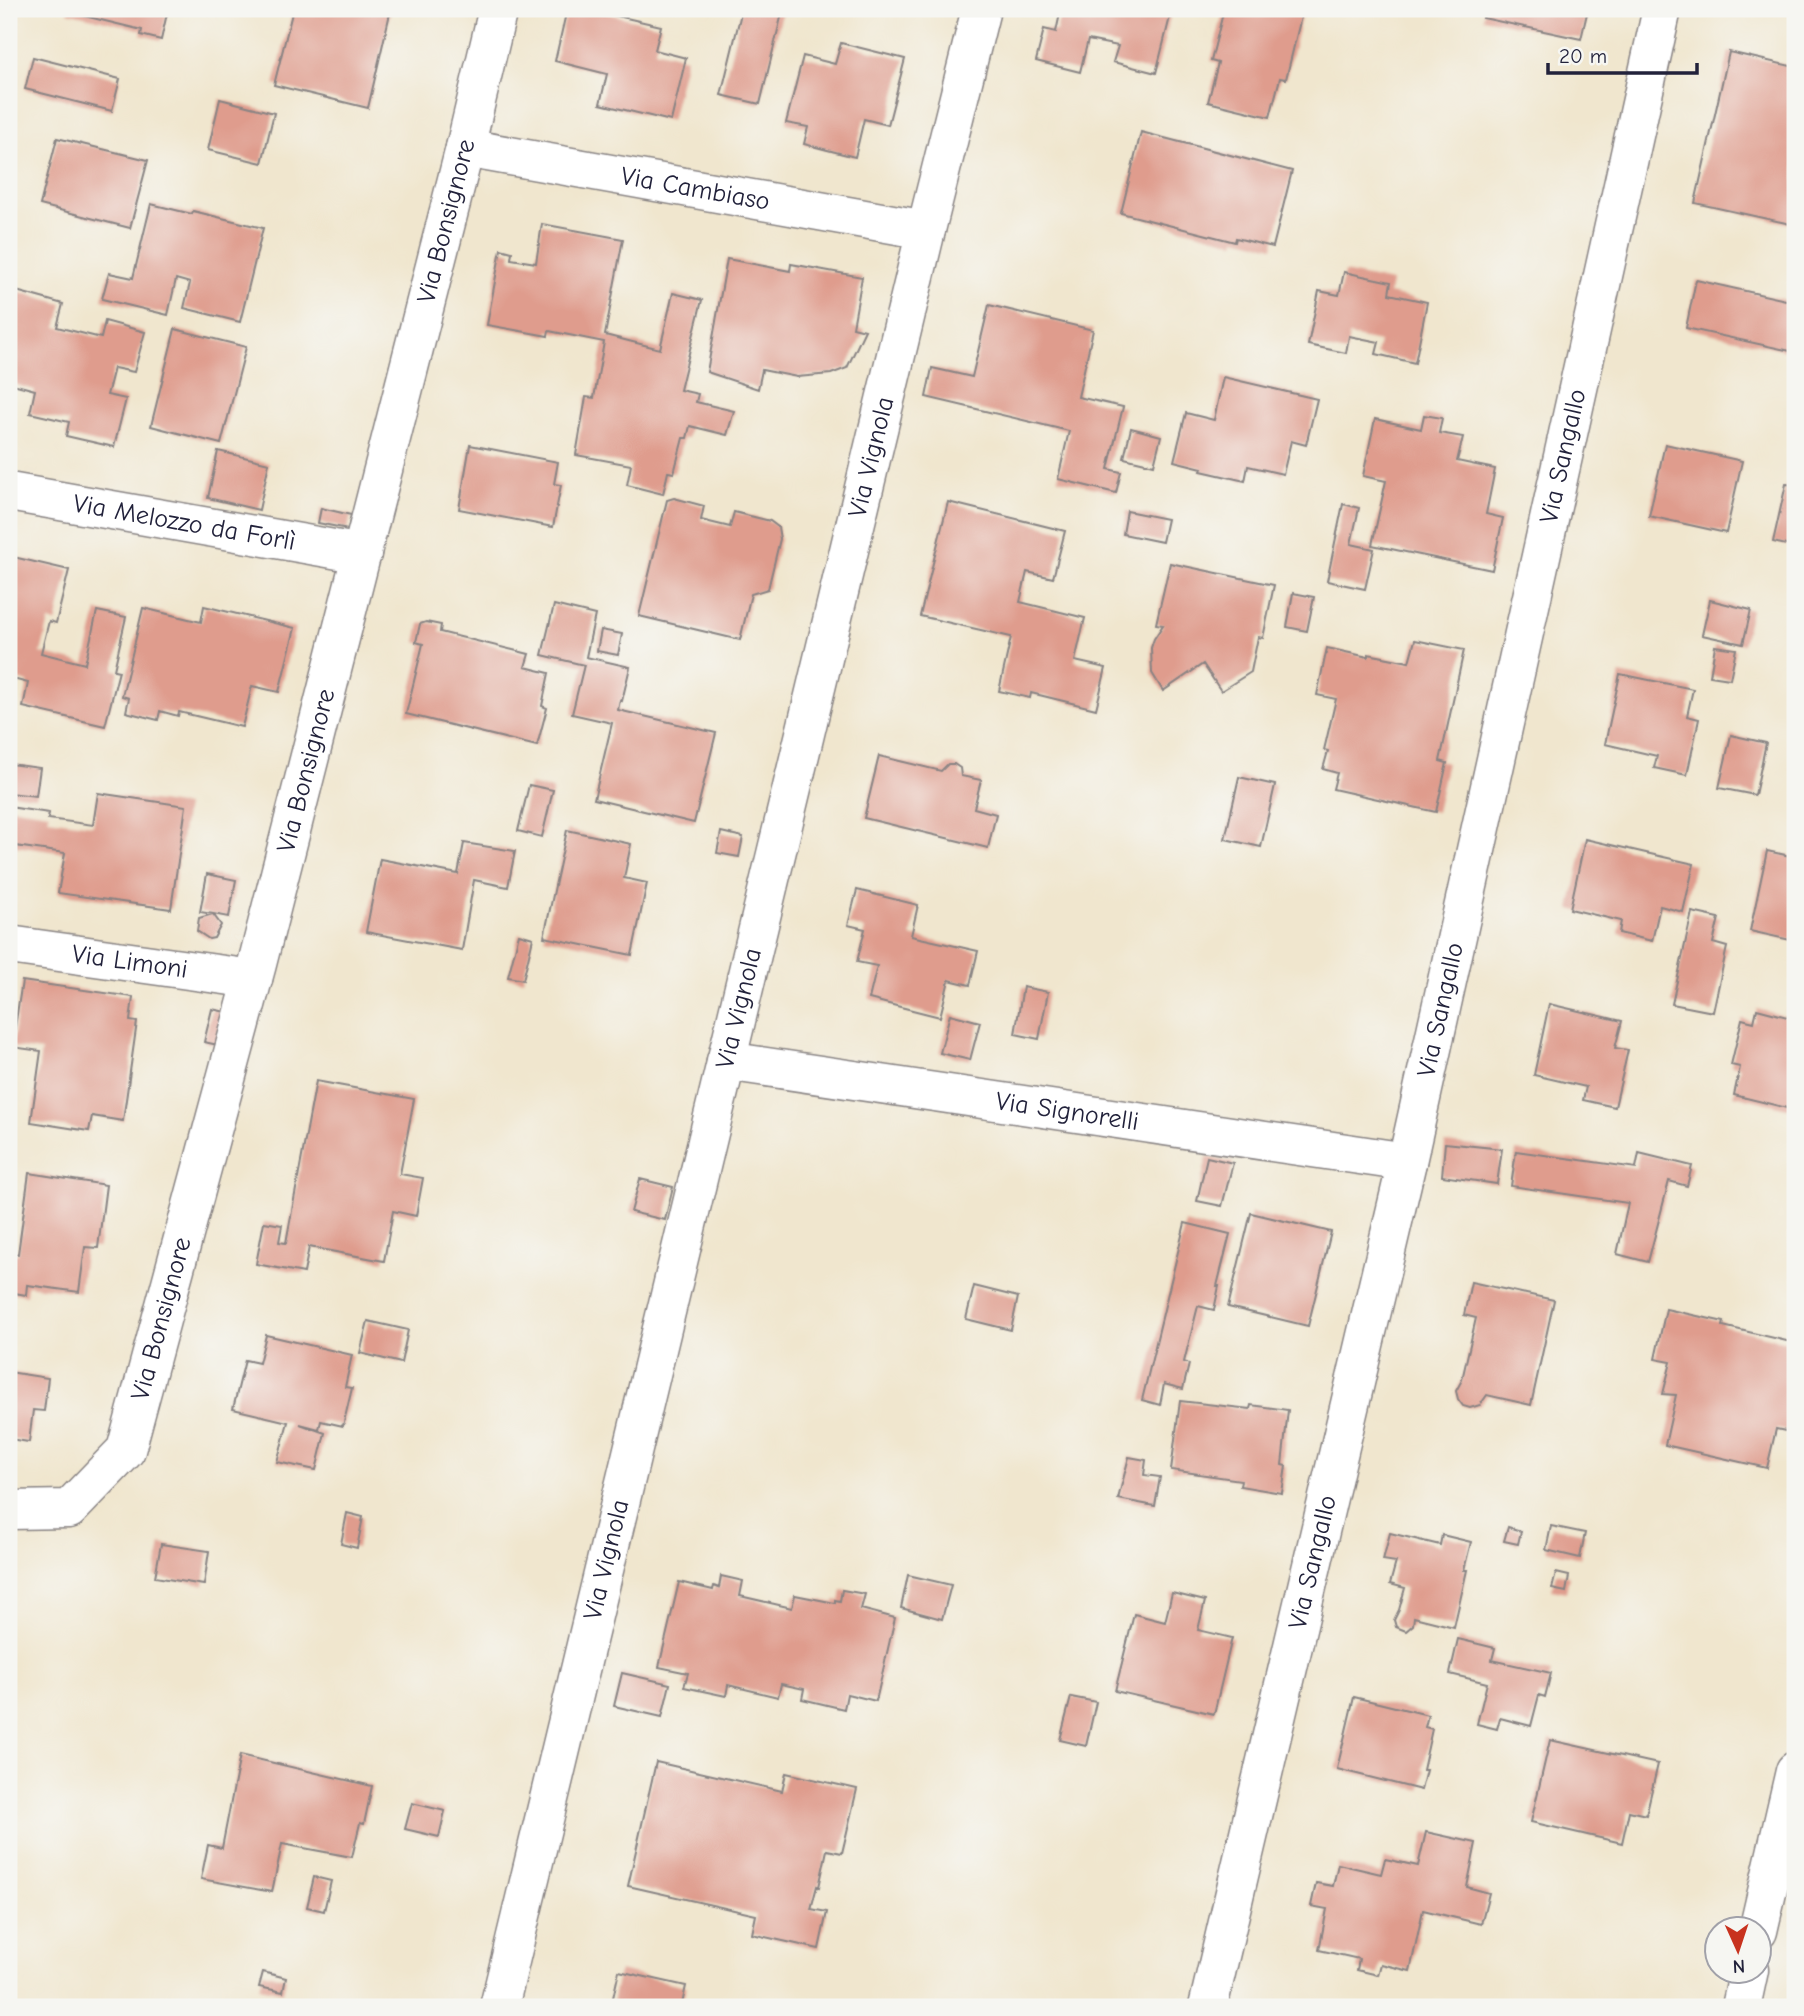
<svg xmlns="http://www.w3.org/2000/svg" width="1804" height="2016" viewBox="0 0 1804 2016" font-family="'Comic Neue',sans-serif">
  <style>
    .building { fill: #df9c8d }
    .lines { fill: none; stroke-linecap: round; stroke-linejoin: round }
    .minor-casing { stroke: #898484; stroke-width: 41 }
    .minor { stroke: #fff; stroke-width: 38 }
    .labels { text-anchor: middle; dominant-baseline: central; stroke-width: 5; stroke-linejoin: round; paint-order: stroke }
    .street-label { font-size: 26px; fill: #22223b; stroke: #f6f6f2 }
  </style>
  <rect width="100%" height="100%" fill="#f6f6f2"/>
  <filter id="ink" filterUnits="userSpaceOnUse"><feTurbulence type="fractalNoise" baseFrequency=".0143" numOctaves="2"/><feDisplacementMap in="SourceGraphic" scale="14" xChannelSelector="R" yChannelSelector="G"/><feConvolveMatrix kernelMatrix="1 2 1 2 8 2 1 2 1" color-interpolation-filters="sRGB"/></filter>
  <filter id="wash" filterUnits="userSpaceOnUse"><feTurbulence type="fractalNoise" baseFrequency=".00686" numOctaves="4" result="noise"/><feDisplacementMap in="SourceGraphic" scale="28" xChannelSelector="R" yChannelSelector="G"/><feGaussianBlur stdDeviation="1.57" result="paint"/><feColorMatrix in="noise" values="0 0 0 0 0 0 0 0 0 0 0 0 0 0 0 0 0 1.4 0 .05"/><feComposite in="paint" operator="in"/></filter>
  <g filter="url(#wash)">
    <rect width="100%" height="100%" fill="#f0e6ce"/>
    <g id="blocks">
      <path class="building" d="M69 9H168L161 40 141 35 142 30 68 12Z
        M293 9H391L368 108 274 85Z
        M567 9H587L661 26 655 50 686 58 671 121 600 104 607 74 555 61Z
        M742 9H783L760 104 721 95Z
        M1061 9H1172L1156 73 1113 62 1118 46 1088 40 1080 72 1036 61 1044 29 1056 32Z
        M1224 9H1283L1302 13 1286 79 1280 78 1270 117 1208 102 1218 63 1211 61Z
        M1485 9H1588L1581 39 1483 18Z
        M841 43 905 59 888 125 864 119 855 157 804 144 808 127 786 123 803 56 835 64Z
        M1729 52 1795 67V225L1695 203Z
        M33 57 120 79 112 111 25 89Z
        M220 99 274 113 262 163 208 150Z
        M1141 132 1292 171 1273 247 1236 238 1235 242 1121 213Z
        M57 138 148 160 130 228 40 205Z
        M151 204 192 214 193 211 263 228 240 322 184 308 190 283 176 279 168 315 102 299 109 273 133 278Z
        M542 224 623 239 605 335 660 349 673 293 702 300 680 390 698 394 696 402 734 411 727 435 690 426 687 438H683L674 473 668 472 663 494 627 485 631 465 576 455 586 397 594 398 604 342 549 331 548 336 487 325 501 249 512 252 511 259 536 263Z
        M727 259 790 271 791 264 862 277 853 327 865 330 847 368 831 374 797 377 762 370 758 389 707 372Z
        M1344 272 1391 282 1389 294 1427 302 1415 363 1376 354 1379 342 1349 336 1346 353 1308 345 1319 291 1339 295Z
        M1696 280 1795 302V352L1686 328Z
        M9 289 63 304 57 327 101 338 105 321 145 332 134 372 114 368 107 395 126 399 114 447 66 436 69 422 30 413 35 390 9 383Z
        M989 305 1093 330 1078 397 1123 407 1108 469 1121 472 1116 493 1058 479 1069 431 926 397 932 368 972 377Z
        M175 329 246 347 221 444 151 426Z
        M1223 377 1317 399 1306 445 1291 441 1283 474 1248 466 1245 481 1201 471 1202 468 1174 461 1186 413 1214 420Z
        M1424 415 1442 418 1439 433 1463 437 1457 461 1495 469 1486 514 1503 518 1492 570 1372 545 1386 481 1363 476 1375 419 1421 429Z
        M1131 428 1161 436 1154 465 1124 458Z
        M1665 444 1742 461 1726 533 1649 516Z
        M470 445 558 462 554 484 561 485 553 527 459 509Z
        M218 451 269 463 259 510 208 498Z
        M1786 484 1795 485V547L1773 542Z
        M674 498 704 506 701 520 730 527 734 512 770 521 778 527 780 539 768 589 751 594 740 640 639 616 667 500Z
        M948 502 1065 531 1053 578 1027 572 1020 602 1085 618 1075 661 1106 668 1096 709 1031 693 1030 698 999 691 1011 637 920 616Z
        M1343 504 1359 508 1351 544 1374 549 1365 589 1327 581Z
        M321 508 351 515 348 529 318 523Z
        M1127 511 1167 519 1162 542 1123 534Z
        M9 556 69 570 56 623 49 621 41 653 85 664 97 611 126 617 114 670 119 671 105 726 23 707 28 683 9 678Z
        M1170 563 1274 585 1263 638 1258 637 1251 672 1221 691 1203 664 1163 691 1152 673 1151 648 1154 639 1163 625 1156 624Z
        M1293 593 1314 597 1307 631 1287 627Z
        M1710 600 1751 610 1743 644 1702 635Z
        M554 605 595 615 586 657 630 667 622 701 620 700 618 710 716 733 694 823 594 799 612 723 572 714 584 665 542 655Z
        M204 606 295 628 279 692 252 686 242 727 179 712 178 716 160 711 158 720 126 712 129 698 122 696 143 608 201 622Z
        M426 622 441 625 440 632 529 654 525 667 549 673 542 706 547 708 537 746 406 714 423 644 416 642 420 624Z
        M601 630 622 634 618 655 597 651Z
        M1415 640 1464 650 1440 761 1447 763 1436 812 1333 789 1337 773 1323 769 1328 751 1324 750 1336 699 1317 695 1327 648 1368 657V654L1409 662Z
        M1715 646 1736 649 1730 679 1710 676Z
        M1620 674 1693 689 1687 716 1699 719 1687 775 1654 768 1657 756 1605 744Z
        M1731 735 1766 743 1755 795 1719 788Z
        M879 756 941 771 948 764H954L960 768 961 776 981 780 974 808 996 814 988 848 864 818Z
        M10 764 40 768 36 796 9 793Z
        M1239 777 1275 785 1261 847 1225 839Z
        M529 785 553 790 542 837 518 831Z
        M98 793 186 806 171 909 58 893 65 853 15 846 10 879H9V807L49 813 48 819 93 825Z
        M567 830 631 844 624 878 647 883 632 955 544 937Z
        M721 832 743 837 739 857 717 853Z
        M1585 839 1694 864 1683 912 1660 906 1652 941 1619 933 1621 921 1570 909Z
        M464 843 515 851 508 887 474 880 462 950 366 932 380 859 458 874Z
        M1767 851 1795 857V941L1750 931Z
        M207 874 236 880 229 917 213 914 221 925 214 938 209 939 197 931 199 918 213 914 200 912Z
        M857 890 918 905 911 936 978 951 970 985 949 980 940 1017 869 999 877 966 857 962 865 929 848 925Z
        M1692 912 1719 918 1713 943 1727 947 1713 1012 1672 1004Z
        M519 934 533 938 523 980 508 977Z
        M22 981 133 997 130 1021 137 1022 123 1121 92 1116 89 1131 31 1122 41 1051 12 1047Z
        M1023 987 1048 992 1039 1039 1015 1034Z
        M1549 1004 1622 1021 1615 1048 1628 1050 1615 1107 1583 1100 1586 1087 1534 1075Z
        M212 1009 226 1012 218 1045 204 1042Z
        M1757 1009 1795 1019V1110L1734 1095 1740 1067 1731 1065 1742 1019 1754 1022Z
        M950 1014 980 1022 970 1060 940 1053Z
        M316 1081 414 1099 400 1174 423 1178 416 1216 393 1211 384 1261 309 1247 304 1273 256 1264 264 1222 282 1225 279 1242 286 1243Z
        M1445 1143 1502 1149 1497 1184 1442 1176Z
        M1516 1151 1636 1168 1639 1153 1692 1166 1687 1186 1669 1181 1648 1262 1617 1254 1628 1203 1511 1186Z
        M1207 1157 1233 1163 1222 1206 1197 1201Z
        M29 1173 106 1185 98 1248 85 1247 79 1292 27 1285 26 1295 9 1292V1253L18 1254Z
        M640 1179 673 1187 665 1220 631 1212Z
        M1251 1213 1331 1232 1308 1326 1228 1307Z
        M1185 1223 1230 1234 1217 1286H1219L1214 1310 1198 1306 1184 1362 1189 1364 1183 1389 1164 1384 1160 1405 1142 1400Z
        M1471 1282 1554 1300 1531 1405 1487 1395 1480 1405 1470 1408 1463 1406 1458 1399 1456 1391 1462 1380 1476 1318 1464 1315Z
        M974 1286 1018 1297 1011 1330 966 1319Z
        M1666 1309 1724 1322 1723 1326 1795 1343V1433L1776 1429 1767 1468 1665 1445 1676 1395 1663 1394 1671 1362 1655 1359Z
        M368 1321 408 1330 401 1363 360 1353Z
        M266 1335 352 1355 345 1387 352 1388 343 1426 321 1421 319 1429 300 1424 325 1433 316 1470 277 1462 288 1422 233 1409 245 1360 259 1363Z
        M9 1372 48 1378 44 1411 33 1410 29 1442 9 1439Z
        M1180 1401 1250 1409 1251 1405 1288 1410 1282 1465 1286 1466 1282 1493 1240 1486 1241 1480 1171 1470Z
        M1129 1457 1146 1460 1144 1475 1160 1477 1155 1506 1118 1499Z
        M347 1513 363 1517 357 1548 341 1544Z
        M1551 1526 1585 1533 1580 1558 1546 1550Z
        M1508 1527 1521 1531 1518 1544 1504 1541Z
        M1390 1533 1440 1545 1442 1535 1471 1542 1464 1570H1467L1454 1627 1414 1617 1413 1625 1406 1631 1396 1627 1394 1620 1399 1610 1405 1588 1390 1584 1396 1562 1383 1560Z
        M161 1544 209 1551 204 1585 155 1577Z
        M1556 1573 1569 1576 1566 1592 1552 1589Z
        M908 1575 951 1585 942 1619 901 1608Z
        M721 1576 743 1581 740 1596 792 1608 795 1595 835 1603V1600L840 1601 842 1590 865 1594 861 1609 895 1618 876 1701 847 1694 844 1709 802 1699 804 1689 781 1684 778 1697 728 1685 726 1696 684 1687 688 1673 659 1667 679 1582 713 1590 714 1586 719 1588Z
        M1172 1593 1205 1601 1198 1630 1232 1638 1214 1714 1115 1691 1134 1614 1165 1622Z
        M1458 1639 1495 1648 1492 1660 1551 1673 1545 1697 1539 1695 1531 1726 1500 1718 1497 1729 1477 1724 1487 1683 1450 1674Z
        M622 1673 670 1684 662 1717 614 1706Z
        M1071 1697 1096 1702 1086 1746 1060 1740Z
        M1354 1697 1428 1715 1425 1727 1432 1729 1423 1770H1426L1421 1790 1337 1769Z
        M1550 1740 1658 1764 1646 1815 1629 1811 1622 1843 1531 1822Z
        M240 1755 372 1786 364 1824 360 1823 352 1857 282 1844 272 1892 201 1879 208 1845 222 1848Z
        M656 1762 782 1791 786 1773 857 1789 842 1853 827 1850 819 1887 817 1886 811 1909 827 1912 819 1949 752 1934 756 1915 628 1886Z
        M412 1803 445 1811 439 1837 405 1829Z
        M1426 1832 1476 1843 1467 1887 1489 1893 1481 1924 1423 1910 1410 1971 1381 1964 1378 1975 1357 1970 1359 1959 1319 1950 1327 1909 1311 1906 1316 1883 1333 1886 1338 1864 1381 1874 1385 1859 1418 1866Z
        M314 1877 331 1881 324 1911 307 1907Z
        M619 1971 686 1986 682 2004 691 2007H611Z
        M263 1972 286 1978 283 1992 259 1987Z"/>
    </g>
  </g>
  <g filter="url(#ink)">
    <use href="#blocks" fill-opacity="0" stroke="#898484" stroke-width="2"/>
    <g class="lines">
      <g class="minor-casing">
        <g id="minor">
          <path id="s1" d="M465 148 926 230"/>
          <path id="s2" d="M9 492 362 554"/>
          <path id="s3" d="M9 945 253 979"/>
          <path id="s4" d="M726 1061 1407 1162"/>
          <path id="s5" d="M9 1510 69 1509 126 1450 257 964 465 148 498 9"/>
          <path d="M1758 1931 1795 1771"/>
          <path id="s6" d="M499 2007 926 230 981 9"/>
          <path id="s7" d="M1208 2007 1407 1162 1662 9"/>
          <path d="M1741 2007 1749 1970"/>
        </g>
      </g>
      <use href="#minor" class="minor"/>
    </g>
  </g>
  <g class="labels">
    <g class="street-label">
      <text stroke="none"><textPath href="#s1" startOffset="234">Via Cambiaso</textPath></text>
      <text stroke="none"><textPath href="#s5" startOffset="1412">Via Bonsignore</textPath></text>
      <text stroke="none"><textPath href="#s6" startOffset="1594">Via Vignola</textPath></text>
      <text stroke="none"><textPath href="#s7" startOffset="1591">Via Sangallo</textPath></text>
      <text stroke="none"><textPath href="#s2" startOffset="178">Via Melozzo da Forlì</textPath></text>
      <text stroke="none"><textPath href="#s5" startOffset="845">Via Bonsignore</textPath></text>
      <text stroke="none"><textPath href="#s3" startOffset="122">Via Limoni</textPath></text>
      <text stroke="none"><textPath href="#s6" startOffset="1027">Via Vignola</textPath></text>
      <text stroke="none"><textPath href="#s7" startOffset="1024">Via Sangallo</textPath></text>
      <text stroke="none"><textPath href="#s4" startOffset="345">Via Signorelli</textPath></text>
      <text stroke="none"><textPath href="#s5" startOffset="278">Via Bonsignore</textPath></text>
      <text stroke="none"><textPath href="#s6" startOffset="460">Via Vignola</textPath></text>
      <text stroke="none"><textPath href="#s7" startOffset="457">Via Sangallo</textPath></text>
    </g>
  </g>
  <rect width="1804" height="2016" fill="none" stroke="#f6f6f2" stroke-width="35"/>
  <g transform="translate(1738 1950) rotate(177)"><circle r="33" fill="#f6f6f2" stroke="#a1a1a9" stroke-width="2"/>
  <path d="M0-5L12 26L0 18L-12 26Z" fill="#c8321e"/>
  <text y="-10" font-size="19" font-weight="bold" text-anchor="middle" fill="#22223b">N</text>
  </g>
  <path d="M1548 63v10h149v-10" fill="none" stroke="#22223b" stroke-width="3.5"/>
  <text x="1559" y="63" font-size="21" fill="#22223b" stroke="#f6f6f2" stroke-width="5" paint-order="stroke">20 m</text>
</svg>
